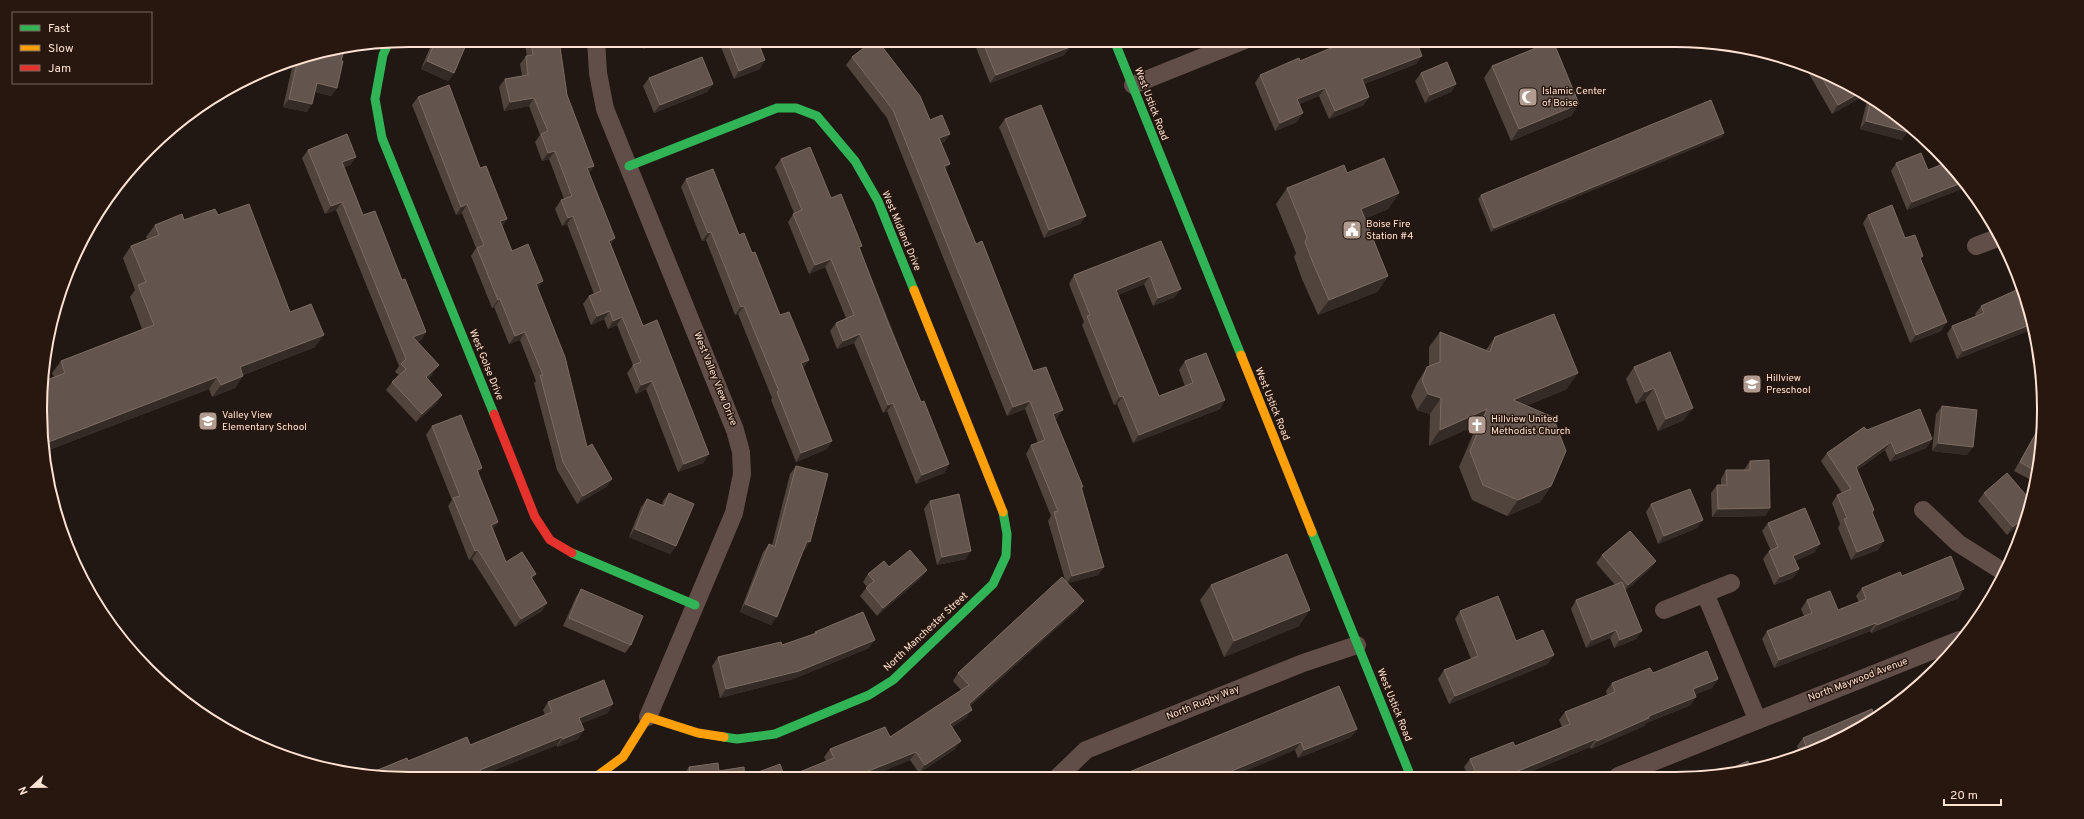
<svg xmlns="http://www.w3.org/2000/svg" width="2084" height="819" viewBox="0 0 2084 819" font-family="Overpass,sans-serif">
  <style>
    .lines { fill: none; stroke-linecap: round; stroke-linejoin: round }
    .street { stroke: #624e48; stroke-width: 18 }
    .fast { stroke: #30b455; stroke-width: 9 }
    .slow { stroke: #ff9f0a; stroke-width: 9 }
    .jam { stroke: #e5322d; stroke-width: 9 }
    .wall { fill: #50443d }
    .shaded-wall { fill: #352b26 }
    .building { fill: #63554d; stroke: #7b6b62 }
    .labels { text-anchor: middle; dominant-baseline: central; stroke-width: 3; stroke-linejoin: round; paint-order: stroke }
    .poi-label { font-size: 10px; fill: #ffe2d3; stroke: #27170e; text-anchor: start }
    .street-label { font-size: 10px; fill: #ffe2d3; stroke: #27170e }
    .rim { fill: none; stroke: #ffe2d3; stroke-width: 2 }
  </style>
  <rect width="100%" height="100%" fill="#211814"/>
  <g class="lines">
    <path class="street" d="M596 40 598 73 605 109 735 430 741 452 742 474 734 513 648 717
      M1133 85 1245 40
      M1976 246 2000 237
      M1923 510 1958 543 2002 571
      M1705 593 1757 719
      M1664 610 1731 583
      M1618 776 1959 640
      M1058 777 1086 750 1303 663 1357 645"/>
    <path class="fast" d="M1114 40 1241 355
      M388 44 383 55 375 99 382 138 494 414
      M629 166 777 108H796L817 116 855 161 878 201 914 290
      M1312 532 1411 777
      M572 553 695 605
      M724 737 737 739 775 734 869 695 893 680 993 584 1006 556 1007 534 1003 512"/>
    <path class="slow" d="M914 290 1003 512
      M1241 355 1312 532
      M593 779 623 757 648 717 698 733 724 737"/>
    <path class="jam" d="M494 414 535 517 550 540 572 553"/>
  </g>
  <path class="wall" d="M433 40H468L454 73 448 81 421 69Z
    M524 40H559L567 95 594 166 589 173 615 238 611 244 643 326 709 454 703 463 678 472 646 389 636 394 627 373 633 365 617 325 608 329 604 319 591 325 583 304 589 296 594 294 567 224 562 226 555 209 561 200 564 199 549 159 542 161 535 142 540 135 529 106 504 111 499 87 505 79 522 76 520 64 526 56H527Z
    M640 40H667L643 49Z
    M718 40H772L770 43 760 47V69L734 79Z
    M973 40H1068L1070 47 1064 55 990 83Z
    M1424 40 1417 43 1422 56 1416 64 1364 84V105L1329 119 1319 96 1299 104 1297 122 1275 131 1255 83 1260 75 1300 61Z
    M344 51 341 61 337 88 331 96 315 92 307 112 283 107 294 59Z
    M852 57 930 120 950 134 944 142 941 143 946 170 976 244 1033 371 1057 418 1055 419 1082 488 1104 567 1098 575 1068 583 1078 609 970 706 966 718 952 727 955 749 919 773 910 760 866 778H683V775L689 767 719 771 745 777 785 778 826 761 824 757 830 749 890 737 961 690 953 681 958 673 1065 580 1048 521 1051 516 1026 454 1031 445 1038 443 1025 409 1007 416 887 118 846 65Z
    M1492 66 1579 104 1571 116 1511 141 1484 78Z
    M1810 68 1838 78 1865 95 1832 114 1808 72 1811 69Z
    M1421 73 1456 84 1451 92 1425 103 1415 81Z
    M649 78 713 84 707 92 654 113 643 86Z
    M418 97 480 168 507 219 502 226 512 251 538 289 587 447 612 479 606 487 577 504 557 470 534 383 536 381 520 340 509 344 494 307 492 308 471 256 476 248 462 213 456 215 412 105Z
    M1868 97 1900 116 1902 140 1860 129Z
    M1005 119 1086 216 1080 224 1044 238 999 127Z
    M1724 133 1722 137 1491 232 1478 199 1481 195Z
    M308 150 356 157 350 165 344 167 363 215 402 280 426 332 421 340 417 342 433 373 428 379 437 403 416 422 386 390 392 382 399 375 395 372 399 366 336 210 325 214 302 158Z
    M781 159 831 198 860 249 921 402 949 464 944 473 916 484 887 411 883 413 854 343 837 349 830 331 836 323 846 318 825 267 809 274 788 222 794 213 775 167Z
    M1896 163 1928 170 1952 166 1967 187 1907 210 1891 171Z
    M1347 173 1399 193 1388 209 1364 219 1388 276 1377 292 1318 315 1302 279 1294 257 1296 253 1276 204 1287 188Z
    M686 179 739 235 752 253 780 315 809 360 803 368 832 441 827 449 796 462 771 400 772 398 738 314 735 315 706 240 702 241 681 187Z
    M218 215 290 312 315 347 243 375 235 388 212 397 209 389 46 451 44 381 54 377 52 373 61 361 142 329 130 297 135 290 123 258 131 246 147 239 146 237 155 225Z
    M1868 215 1905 238 1921 259 1941 331 1910 343 1863 223Z
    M1161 241 1175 297 1153 306 1144 284 1118 295 1159 396 1185 386 1179 370 1185 361 1225 400 1220 409 1133 443 1117 404 1114 405 1082 325 1084 322 1069 284 1074 275Z
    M2024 291 2033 329 1957 359 1947 334 1952 326 1976 316 1975 314 1981 306Z
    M1440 332 1486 350 1495 337 1567 389 1526 406 1551 486 1540 502 1507 516 1472 500 1459 467 1477 425 1429 446 1430 414 1417 410 1411 396 1417 383 1427 367 1429 366V347Z
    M1634 367 1684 420 1658 431 1645 400 1636 404 1626 379Z
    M2042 396V409L2037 406Z
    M1942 406 1967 455 1932 451 1936 414Z
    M2043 419V434L2035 482 2014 471Z
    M432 426 482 468 478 474 498 522 493 529 506 562 533 580 542 611 515 627 472 559 469 560 448 506 452 500 426 435Z
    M1867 430 1932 439 1926 448 1890 462 1885 450 1857 470 1874 510 1872 513 1884 541 1878 550 1851 560 1838 528 1840 524 1832 503 1837 495 1842 493 1821 461 1827 453Z
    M1750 461 1770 508 1765 516 1712 517 1711 493 1717 485H1721V479L1726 470H1744Z
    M796 466 805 550 803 549 771 625 740 612 763 552 769 544 772 545 790 474Z
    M669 493 676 546 670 554 629 537 641 507 647 499 662 505 663 501Z
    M1984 493 2031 505 2025 520 2007 535 1978 501Z
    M930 501 966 559 937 565 924 509Z
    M1651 504 1697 528 1658 544 1646 512Z
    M1768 523 1815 552 1795 561 1799 569 1793 578 1774 585 1763 559 1769 551H1771L1762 531Z
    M1602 555 1656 561 1650 569 1625 591 1636 639 1614 648 1610 638 1586 648 1571 609 1576 600 1615 585 1596 563Z
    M889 567 927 570 921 578 877 616 860 596 867 587 863 582 868 574Z
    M1902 576 1959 598 1871 633 1870 631 1774 668 1762 639 1767 631 1804 616 1801 609 1807 600 1838 610 1859 602 1856 596 1862 588Z
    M1211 585 1299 626 1224 657 1200 600Z
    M581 589 631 645 625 653 563 626 576 597Z
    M1460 611 1516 641 1548 664 1449 704 1438 679 1444 670 1471 659 1455 619Z
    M815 632 869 648 793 679 720 698 712 666 718 657 782 645 813 634Z
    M1653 673 1718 679 1712 688 1695 694 1691 705 1646 723 1644 726 1591 749 1590 747 1520 776H1468L1464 767 1470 759 1515 746 1562 727 1559 720 1565 712 1607 695 1606 691 1612 683Z
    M1916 689 1898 700 1902 695Z
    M548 702 608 713 581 723 578 739 557 747V745L477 777 476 779H410L408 761 470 745 545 715 543 710Z
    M1357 729 1351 737 1298 758 1295 750 1117 777Z
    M1803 738 1816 751 1779 761 1783 756 1798 749 1797 746Z"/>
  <path class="shaded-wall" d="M652 40H667L643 49 649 41Z
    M763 40H772L770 43 752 50 758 42Z
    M831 40H854L853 41 829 43Z
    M1413 40H1424L1409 46Z
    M1070 47 1064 55 990 83 996 75Z
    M1422 56 1416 64 1356 87 1362 79Z
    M765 60 760 69 734 79 739 71Z
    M427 61 454 73 448 81 421 69Z
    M317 83 337 88 331 96 311 91Z
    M713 84 707 92 654 113 660 105Z
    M1456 84 1451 92 1425 103 1430 95Z
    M1325 88 1319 96 1292 107 1297 99Z
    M1861 92 1865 95 1832 114 1838 105Z
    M1369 97 1364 105 1329 119 1335 111Z
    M534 98 529 106 504 111 510 102Z
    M289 99 312 104 307 112 283 107Z
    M1579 104 1571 116 1511 141 1519 129Z
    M1303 113 1297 122 1275 131 1280 123Z
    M1866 121 1908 132 1902 140 1860 129Z
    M1724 133 1722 137 1491 232 1494 228Z
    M950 134 944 142 934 147 939 138Z
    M555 151 549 159 542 161 548 153Z
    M356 157 350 165 336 171 342 162Z
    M950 164 944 172V166Z
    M594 166 588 174 587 168Z
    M1964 182 1967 187 1907 210 1912 202Z
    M1399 193 1388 209 1350 225 1361 209Z
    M342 202 336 210 325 214 331 206Z
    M467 204 462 213 456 215 461 207Z
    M573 216 567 224 562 226 568 218Z
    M1086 216 1080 224 1044 238 1049 230Z
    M507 219 501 227 500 221Z
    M711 232 706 240 702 241 708 233Z
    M615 238 609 246V241Z
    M831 259 825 267 809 274 815 265Z
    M1150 276 1144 284 1111 298 1116 290Z
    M1388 276 1377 292 1318 315 1329 300Z
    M543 281 537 290 536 284Z
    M1181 289 1175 297 1153 306 1158 298Z
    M500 299 494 307 492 308 498 300Z
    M744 306 738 314 735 315 741 307Z
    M610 311 604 319 591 325 597 316Z
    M622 317 617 325 608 329 613 321Z
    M1947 322 1941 331 1910 343 1916 335Z
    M2032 324 2033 329 1957 359 1963 351Z
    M426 332 421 340 407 345 413 337Z
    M525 332 520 340 509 344 515 336Z
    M860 334 854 343 837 349 843 341Z
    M324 335 315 347 232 379 240 367Z
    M809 360 803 368 801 363Z
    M439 365 433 373 420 386 426 377Z
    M1578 373 1567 389 1502 416 1513 400Z
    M243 376 235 388 212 397 221 385Z
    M217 377 209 389 46 451V443Z
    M652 381 646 389 636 394 641 385Z
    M1654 388 1645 400 1636 404 1645 392Z
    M1428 394 1441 398 1430 414 1417 410Z
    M442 395 437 403 416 422 422 414Z
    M1123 396 1117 404 1114 405 1120 397Z
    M1225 400 1220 409 1133 443 1139 435Z
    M1030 401 1025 409 1007 416 1013 407Z
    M893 403 887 411 883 413 888 405Z
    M1693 408 1684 420 1658 431 1666 419Z
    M1487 409 1477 425 1429 446 1440 430Z
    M1063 410 1057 418 1048 422 1053 414Z
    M1932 439 1926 448 1890 462 1896 454Z
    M832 441 827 449 796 462 801 453Z
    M1891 442 1885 450 1850 475 1856 467Z
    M1938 443 1973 447 1967 455 1932 451Z
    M709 454 703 463 678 472 684 464Z
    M949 464 944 473 916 484 922 475Z
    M482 468 477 476V470Z
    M612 479 606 487 577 504 583 496Z
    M1551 486 1540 502 1507 516 1518 500Z
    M1770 508 1765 516 1712 517 1718 509Z
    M2027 515 2025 520 2007 535 2013 527Z
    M1703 520 1697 528 1658 544 1664 536Z
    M498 522 492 531 491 525Z
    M635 529 676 546 670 554 629 537Z
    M807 541 810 542 805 550 801 549Z
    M1884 541 1878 550 1851 560 1857 552Z
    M1820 544 1815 552 1787 564 1793 556Z
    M478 550 472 559 469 560 475 551Z
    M971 551 966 559 937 565 942 557Z
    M1656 561 1650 569 1623 593 1628 585Z
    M1104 567 1098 575 1066 584 1072 576Z
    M1799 569 1793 578 1774 585 1780 577Z
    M927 570 921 578 877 616 883 608Z
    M536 574 531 582V577Z
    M1964 589 1959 598 1871 633 1877 625Z
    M1084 601 1078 609 963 712 969 704Z
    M547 603 542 611 515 627 521 619Z
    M745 604 777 617 771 625 740 612Z
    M1310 610 1299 626 1224 657 1234 641Z
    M1876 623 1870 631 1774 668 1779 660Z
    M1616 630 1610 638 1586 648 1592 640Z
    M1642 631 1636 639 1614 648 1620 640Z
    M875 640 869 648 793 679 720 698 726 689Z
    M1554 655 1548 664 1449 704 1455 696Z
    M1718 679 1712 688 1688 698 1693 689Z
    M1696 697 1691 705 1646 723 1644 726 1591 749 1597 741 1649 716Z
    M613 704 608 713 573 727 579 718Z
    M972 710 966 718 944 732 950 724Z
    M1357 729 1351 737 1298 758 1304 750Z
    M584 730 578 739 557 747 563 739Z
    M562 737 557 745 477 777 476 779H464L480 770Z
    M1596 739 1590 747 1520 776H1506Z
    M961 741 955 749 919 773 925 765Z
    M1301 742 1295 750 1232 777H1224L1227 773Z
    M916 752 910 760 866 778H851Z
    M454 776 451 779H446Z"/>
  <path class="building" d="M436 40H468L454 73 427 61Z
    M531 40H559L567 95 594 166 587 168 615 238 609 241 643 326 657 320 709 454 684 464 652 381 641 385 633 365 641 362 622 317 613 321 610 311 597 316 589 296 601 291 573 216 568 218 561 200 572 196 555 151 548 153 541 134 548 131 534 98 510 102 505 79 528 75 526 56 533 55Z
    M727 40H763L758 42 765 60 739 71Z
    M874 40H877L920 96 930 120 942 115 950 134 939 138 950 164 944 166 976 244 982 241 1033 371 1046 367 1063 410 1053 414 1083 487H1081L1104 567 1072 576 1054 512 1058 511 1031 445 1045 440 1030 401 1013 407 893 110 852 57Z
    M982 40H1068L1070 47 996 75Z
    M1350 40H1416L1422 56 1362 79 1369 97 1335 111 1325 88 1297 99 1303 113 1280 123 1260 75 1299 58 1300 61Z
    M1553 41 1579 104 1519 129 1492 66Z
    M344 51 341 61H343L337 88 317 83 312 104 289 99 298 59Z
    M702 57 713 84 660 105 649 78Z
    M1447 62 1456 84 1430 95 1421 73Z
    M1818 71 1838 78 1861 92 1838 105Z
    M449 85 480 168 486 166 507 219 500 221 512 251 528 244 543 281 536 284 565 357 587 447 592 444 612 479 583 496 563 462 540 375H543L525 332 515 336 500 299 498 300 477 248 484 245 467 204 461 207 418 97Z
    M1871 99 1900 116 1910 126 1908 132 1866 121Z
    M1711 100 1724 133 1494 228 1481 195Z
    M1041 105 1086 216 1049 230 1005 119Z
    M347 134 356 157 342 162 363 215 375 211 402 280 405 279 426 332 413 337 439 365 426 377 442 395 422 414 392 382 406 369 401 364 406 359 342 202 331 206 308 150Z
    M810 147 831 198 841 194 862 246 859 247 888 323 921 402 924 401 949 464 922 475 893 403 888 405 860 334 843 341 836 323 854 315 831 259 815 265 793 214 802 210 781 159Z
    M1921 153 1928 170 1948 162 1952 166 1964 182 1912 202 1896 163Z
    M1384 158 1399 193 1361 209 1388 276 1329 300 1313 263 1305 242 1307 237 1287 188 1344 165 1347 173Z
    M713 169 739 235 744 233 752 253 755 252 780 315 789 312 809 360 801 363 832 441 801 453 777 392 779 391 744 306 741 307 711 232 708 233 686 179Z
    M249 204 290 312 311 304 324 335 240 367 243 376 221 385 217 377 46 443 44 381 65 373 61 361 154 325 138 285 146 282 131 246 159 235 155 225 182 214 184 220 215 209 218 215Z
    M1892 205 1905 238 1915 235 1923 256 1920 258 1947 322 1916 335 1868 215Z
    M1161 241 1181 289 1158 298 1150 276 1116 290 1159 396 1193 383 1185 361 1206 353 1225 400 1139 435 1123 396 1120 397 1087 316 1090 315 1074 275Z
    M2023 287 2024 291 2032 324 1963 351 1952 326 1984 313 1981 306Z
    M1554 314 1578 373 1513 400 1553 417 1566 451 1551 486 1518 500 1483 485 1470 451 1487 409 1440 430 1441 398 1428 394 1422 380 1427 367 1440 362V332L1490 352 1495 337Z
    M1670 352 1693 408 1666 419 1654 388 1645 392 1634 367Z
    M1942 406 1977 410 1973 447 1938 443Z
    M1920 409 1932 439 1896 454 1891 442 1856 467 1874 510 1872 512 1884 541 1857 552 1844 519 1847 518 1837 495 1851 489 1827 453 1864 427 1867 430Z
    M461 415 482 468 477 470 498 522 491 525 506 562 522 552 536 574 531 577 547 603 521 619 478 550 475 551 453 498 460 496 432 426Z
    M2043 421V434L2037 472 2020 462Z
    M1769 460 1770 508 1718 509 1717 485H1727L1726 470H1750V461Z
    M796 466 828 474 810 542 807 541 777 617 745 604 769 544 775 547Z
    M2007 473 2032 502 2031 505 2027 515 2013 527 1984 493Z
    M1690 489 1703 520 1664 536 1651 504Z
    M669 493 694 504 676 546 635 529 647 499 664 506Z
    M959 494 971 551 942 557 930 501Z
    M1805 508 1820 544 1793 556 1799 569 1780 577 1769 551 1778 547 1768 523Z
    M1630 531 1656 561 1628 585 1602 555Z
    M910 550 927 570 883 608 866 588 874 581 868 574 884 561 889 567Z
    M1287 554 1310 610 1234 641 1211 585Z
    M1951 556 1964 589 1877 625 1876 623 1779 660 1767 631 1812 613 1807 600 1830 591 1838 610 1866 599 1862 588 1900 572 1902 576Z
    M1062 577 1084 601 969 704 972 710 950 724 961 741 925 765 916 752 851 778H690L689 767 718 763 719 771 744 767 745 777 780 764 785 778 834 758 830 749 885 727 890 737 969 685 958 673Z
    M1622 582 1642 631 1620 640 1616 630 1592 640 1576 600Z
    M581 589 643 616 631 645 569 618Z
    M1498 596 1516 641 1543 630 1554 655 1455 696 1444 670 1478 656 1460 611Z
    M863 612 875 640 799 671 726 689 718 657 781 642 782 645 817 633 815 632Z
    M1707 651 1718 679 1693 689 1696 697 1649 716V718L1597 741 1596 739 1506 776H1477L1470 759 1513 742 1515 746 1570 724 1565 712 1615 692 1612 683 1650 668 1653 673Z
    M604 680 613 704 579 718 584 730 563 739 562 737 480 770 481 772 464 779H455L454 776 446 779H410L368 774 407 758 408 761 467 737 470 745 552 712 548 702Z
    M1339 686 1357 729 1304 750 1301 742 1227 773V776L1224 777H1117Z
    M1916 689 1903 697 1902 695Z
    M1872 709 1874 715 1816 751 1784 759 1783 756 1806 746 1803 738Z
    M1748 761 1751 768 1723 776H1713Z
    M363 768 365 773 355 772Z
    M659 775 662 778H654Z"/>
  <defs>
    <g id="mosque-square" transform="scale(1)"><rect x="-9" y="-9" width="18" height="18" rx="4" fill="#b19b90" stroke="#27170e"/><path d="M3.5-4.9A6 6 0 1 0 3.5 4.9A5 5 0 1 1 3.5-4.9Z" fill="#fff"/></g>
    <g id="civic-square" transform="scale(1)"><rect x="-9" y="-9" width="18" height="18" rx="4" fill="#b19b90" stroke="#27170e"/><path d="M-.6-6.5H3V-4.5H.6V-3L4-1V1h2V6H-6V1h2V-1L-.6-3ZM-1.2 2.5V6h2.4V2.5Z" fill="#fff"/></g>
    <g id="school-square" transform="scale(1)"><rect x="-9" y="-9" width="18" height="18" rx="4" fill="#b19b90" stroke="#27170e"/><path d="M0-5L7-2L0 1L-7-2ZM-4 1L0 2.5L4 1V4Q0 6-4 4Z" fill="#fff"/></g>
    <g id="church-square" transform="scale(1)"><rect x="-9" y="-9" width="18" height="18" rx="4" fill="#b19b90" stroke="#27170e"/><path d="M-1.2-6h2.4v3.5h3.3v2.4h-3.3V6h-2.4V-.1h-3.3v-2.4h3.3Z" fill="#fff"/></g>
  </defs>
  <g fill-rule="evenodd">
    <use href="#mosque-square" x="1528" y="97"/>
    <use href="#civic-square" x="1352" y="230"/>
    <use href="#school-square" x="1752" y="384"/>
    <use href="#school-square" x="208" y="421"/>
    <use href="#church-square" x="1477" y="425"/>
  </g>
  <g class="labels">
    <g class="poi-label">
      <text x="1542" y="91">Islamic Center<tspan x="1542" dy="12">of Boise</tspan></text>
      <text x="1366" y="224">Boise Fire<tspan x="1366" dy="12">Station #4</tspan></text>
      <text x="1766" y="378">Hillview<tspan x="1766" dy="12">Preschool</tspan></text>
      <text x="222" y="415">Valley View<tspan x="222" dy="12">Elementary School</tspan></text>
      <text x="1491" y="419">Hillview United<tspan x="1491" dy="12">Methodist Church</tspan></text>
    </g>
    <g class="street-label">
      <text transform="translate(1151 104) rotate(69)">West Ustick Road</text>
      <text transform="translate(901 231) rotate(67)">West Midland Drive</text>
      <text transform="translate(486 365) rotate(68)">West Golse Drive</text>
      <text transform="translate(715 379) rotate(68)">West Valley View Drive</text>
      <text transform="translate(1272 404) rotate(68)">West Ustick Road</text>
      <text transform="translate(926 632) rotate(-43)">North Manchester Street</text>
      <text transform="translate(1858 680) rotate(-21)">North Maywood Avenue</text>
      <text transform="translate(1203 703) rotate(-22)">North Rugby Way</text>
      <text transform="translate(1394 705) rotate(68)">West Ustick Road</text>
    </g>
  </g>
  <path d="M0 0H2084V819H0ZM409 47H1675A362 362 0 0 1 2037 409V410A362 362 0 0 1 1675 772H409A362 362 0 0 1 47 410V409A362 362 0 0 1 409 47Z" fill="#27170e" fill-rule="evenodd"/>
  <path class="rim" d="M409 47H1675A362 362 0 0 1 2037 409V410A362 362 0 0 1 1675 772H409A362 362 0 0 1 47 410V409A362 362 0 0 1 409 47Z"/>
  <rect x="12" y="12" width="140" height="72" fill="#27170e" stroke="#7d685d"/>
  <rect x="20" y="25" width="20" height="6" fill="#30b455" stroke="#7d685d"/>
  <text x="48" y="32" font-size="12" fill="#ffe2d3">Fast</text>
  <rect x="20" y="45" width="20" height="6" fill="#ff9f0a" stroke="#7d685d"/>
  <text x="48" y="52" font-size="12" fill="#ffe2d3">Slow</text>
  <rect x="20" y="65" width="20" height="6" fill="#e5322d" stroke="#7d685d"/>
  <text x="48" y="72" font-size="12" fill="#ffe2d3">Jam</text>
  <g transform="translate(32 787) rotate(248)" stroke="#27170e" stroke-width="3" paint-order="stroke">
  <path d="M0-3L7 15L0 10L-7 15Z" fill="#ffe2d3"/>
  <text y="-6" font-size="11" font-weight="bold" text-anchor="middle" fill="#ffe2d3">N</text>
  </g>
  <path d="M1944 799v6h57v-6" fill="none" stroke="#ffe2d3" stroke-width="2"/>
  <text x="1950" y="799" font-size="12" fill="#ffe2d3" stroke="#27170e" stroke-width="3" paint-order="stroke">20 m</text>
</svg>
